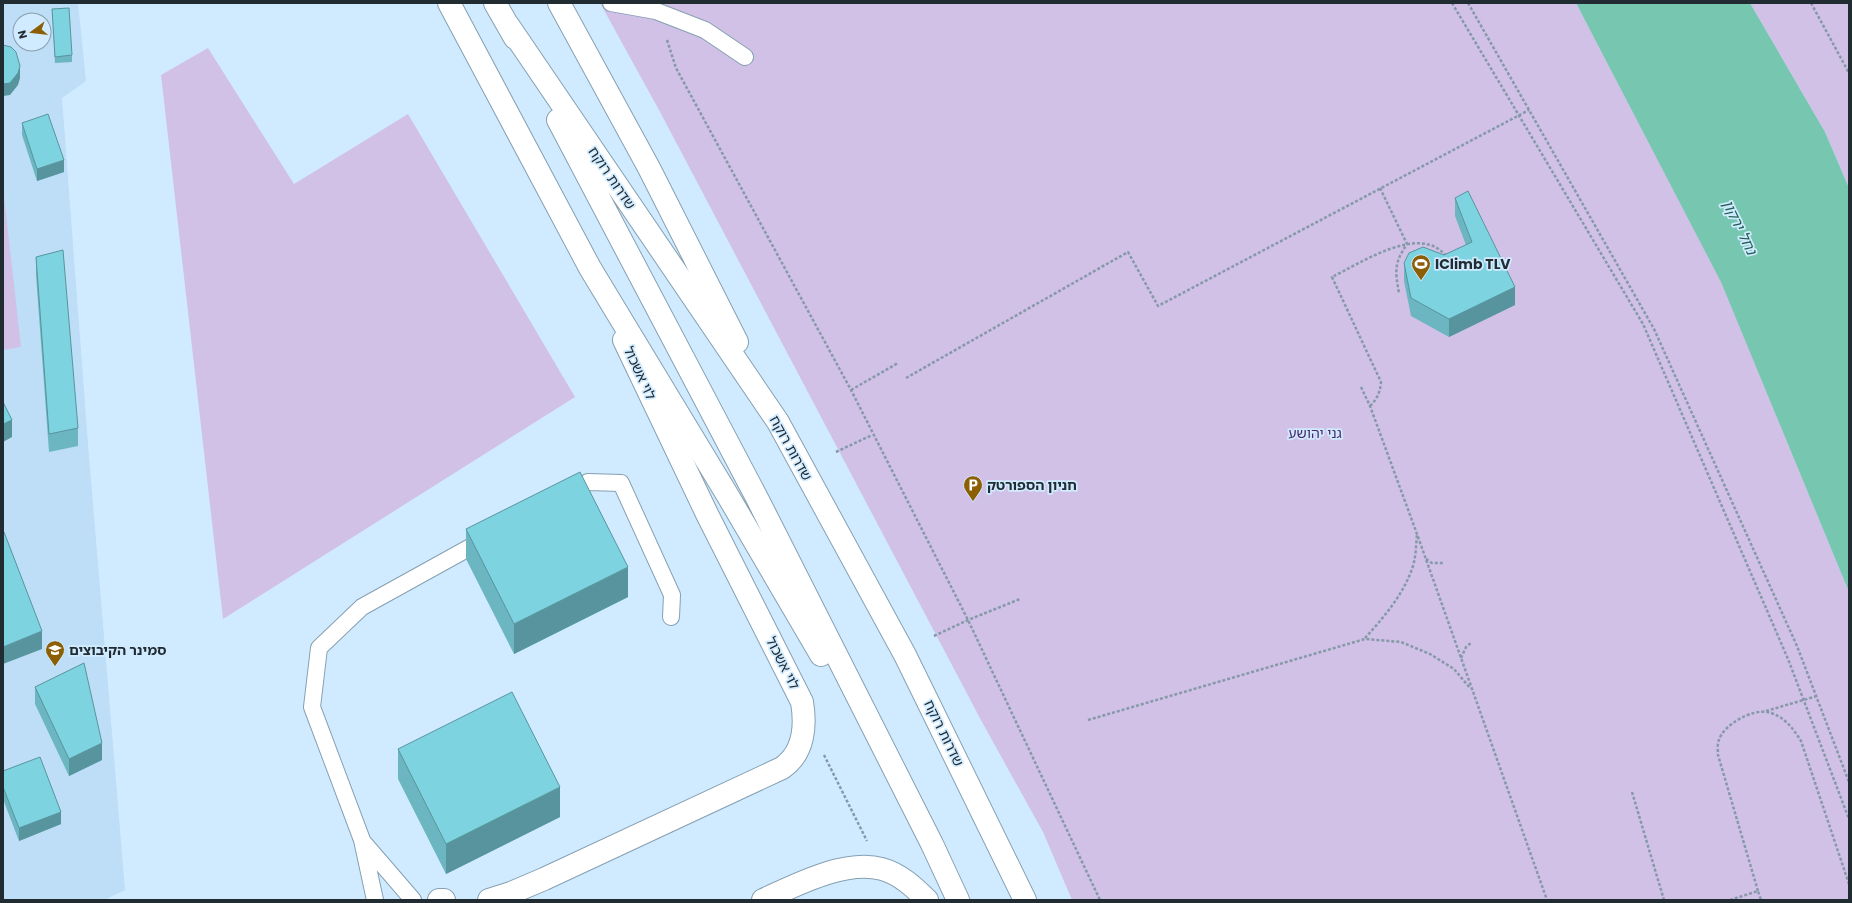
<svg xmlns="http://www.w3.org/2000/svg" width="1852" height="903" viewBox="0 0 1852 903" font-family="Poppins,'Noto Sans Hebrew',sans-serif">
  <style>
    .built { fill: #bddef6; fill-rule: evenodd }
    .green { fill: #d1c1e7 }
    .water { fill: #77c6b0 }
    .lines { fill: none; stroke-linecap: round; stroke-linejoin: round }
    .lane-casing { stroke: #86a0b2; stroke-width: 18 }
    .street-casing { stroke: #86a0b2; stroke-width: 24 }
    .secondary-casing { stroke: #86a0b2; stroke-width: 24 }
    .path { stroke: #8699a8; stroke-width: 2.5; stroke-dasharray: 3 2; stroke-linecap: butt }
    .lane { stroke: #fff; stroke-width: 16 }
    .street { stroke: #fff; stroke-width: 22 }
    .secondary { stroke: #fff; stroke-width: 22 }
    .wall { fill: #6cb6c1 }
    .shaded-wall { fill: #58949d }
    .building { fill: #7dd4e0; stroke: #58949d }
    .labels { text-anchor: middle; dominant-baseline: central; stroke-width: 3.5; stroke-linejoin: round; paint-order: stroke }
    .street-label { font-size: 14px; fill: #212b32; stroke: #d0ebff }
    .poi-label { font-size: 14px; font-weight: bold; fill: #212b32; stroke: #d0ebff; text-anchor: start }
    .park-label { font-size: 14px; fill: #49276b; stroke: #d0ebff }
    .water-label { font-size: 15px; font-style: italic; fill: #1e5e4e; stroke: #d0ebff }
  </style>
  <rect width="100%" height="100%" fill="#d0ebff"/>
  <path class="built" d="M3 3H78L86 81 62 98 88 444 125 890 104 900H3ZM20 20H44V44H20Z"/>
  <path class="green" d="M600 3H1576L1721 281 1849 592V900H1072L1043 832 982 722 659 110Z
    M1750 3H1849V188L1825 132Z
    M208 48 294 184 408 114 575 397 223 619 161 75Z
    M3 187 21 347 3 350Z"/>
  <path class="water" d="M1576 3H1750L1825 132 1849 188V592L1721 282Z"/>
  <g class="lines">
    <g class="lane-casing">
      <path id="lane" d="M611 3 656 11 705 30 745 57
        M566 494 588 482 621 483 672 595 671 617
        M363 842 413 900
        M375 900 362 840 312 707 319 648 362 607 485 539"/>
    </g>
    <g class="street-casing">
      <path id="street" d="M439 900H444
        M489 900 511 893 544 879 782 768C804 753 806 726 802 702L707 514 624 340
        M763 900C796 885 845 859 882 869 900 874 914 887 927 900"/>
    </g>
    <g class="secondary-casing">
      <path id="secondary" d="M449 3 590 268 728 496 821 655
        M495 3 515 38
        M559 3 649 168 737 342
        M508 25 778 422 905 655 1025 900
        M558 120 758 500 932 844 958 900"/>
    </g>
    <path class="path" d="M1452 3 1643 324 1788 659 1849 819
      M1468 3 1654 329 1797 646 1849 782
      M1811 3 1849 73
      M667 40 676 68 851 390 968 620 1100 900
      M1380 188 1407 244C1394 263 1395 271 1399 293
      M906 378 1128 252 1158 306 1529 110
      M1361 387 1370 406 1417 534 1547 900
      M851 390 898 363
      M1370 406C1377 399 1380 393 1381 382L1332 277C1361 263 1420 223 1446 256
      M836 452 872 435
      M1426 559 1432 563H1444
      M934 636 968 620 1020 599
      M1365 638C1384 617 1404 594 1413 566 1416 556 1416 545 1417 535
      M1461 658 1466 647 1472 642
      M1766 711 1817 696
      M1088 720 1365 639 1401 642 1430 654 1454 669 1470 688
      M824 755 867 841
      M1632 792 1664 900
      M1758 891 1718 755C1718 751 1717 744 1719 740 1723 725 1752 709 1767 712 1783 715 1793 728 1801 741L1849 884
      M1730 900 1758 891 1761 900"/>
    <use href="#lane" class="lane"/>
    <use href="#street" class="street"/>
    <use href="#secondary" class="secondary"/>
  </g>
  <path class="wall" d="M52 9 72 55V62L55 63Z
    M22 123 64 172 37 181 22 135Z
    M1455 198 1515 305 1449 337 1411 316 1404 281V263L1444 255 1466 245 1455 216Z
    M36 257 78 428V446L49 452 36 275Z
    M466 529 628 597 514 654 466 559Z
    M35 687 102 760 69 776 35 704Z
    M398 749 560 817 446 874 398 779Z
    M3 771 61 824 19 841 3 799Z"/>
  <path class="shaded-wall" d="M20 66V78L18 85 10 95 3 96V84Z
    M64 160V172L37 181V169Z
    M1515 287V305L1449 337V319Z
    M12 420V437L3 442V424Z
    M628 567V597L514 654V624Z
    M42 631V649L3 664V647Z
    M102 743V760L69 776V759Z
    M560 787V817L446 874V844Z
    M61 812V824L19 841V828Z"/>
  <path class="building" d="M69 8 72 55 55 57 52 9Z
    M3 45 11 47 16 52 20 66 18 73 10 83 3 84Z
    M48 114 64 160 37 169 22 123Z
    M1468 191 1515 287 1449 319 1411 298 1404 263 1409 253 1423 247 1444 255 1472 242 1455 198Z
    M63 250 78 428 49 434 36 257Z
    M3 402 12 420 3 424Z
    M580 472 628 567 514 624 466 529Z
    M4 532 42 631 3 647V533Z
    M84 663 102 743 69 759 35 687Z
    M512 692 560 787 446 844 398 749Z
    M40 757 61 812 19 828 3 787V771Z"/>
  <defs>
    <g id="stadium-pin" transform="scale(1)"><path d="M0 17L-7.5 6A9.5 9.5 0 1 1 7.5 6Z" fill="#8c5f04" stroke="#d0ebff"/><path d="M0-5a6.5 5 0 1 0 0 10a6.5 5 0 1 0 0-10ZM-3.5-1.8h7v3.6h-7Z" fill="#fff"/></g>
    <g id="parking-pin" transform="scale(1)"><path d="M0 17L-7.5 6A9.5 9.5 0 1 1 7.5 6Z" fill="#8c5f04" stroke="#d0ebff"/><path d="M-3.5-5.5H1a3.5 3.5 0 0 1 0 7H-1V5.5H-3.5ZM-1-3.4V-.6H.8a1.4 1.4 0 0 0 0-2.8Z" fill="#fff"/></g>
    <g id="university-pin" transform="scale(1)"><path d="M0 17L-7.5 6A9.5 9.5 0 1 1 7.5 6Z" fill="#8c5f04" stroke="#d0ebff"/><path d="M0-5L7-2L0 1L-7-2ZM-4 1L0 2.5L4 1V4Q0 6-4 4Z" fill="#fff"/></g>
  </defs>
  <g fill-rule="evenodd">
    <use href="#stadium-pin" x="1421" y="264"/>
    <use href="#parking-pin" x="973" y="485"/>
    <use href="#university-pin" x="55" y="650"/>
  </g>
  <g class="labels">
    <g class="street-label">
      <text transform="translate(612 178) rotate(56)">שדרות רוקח</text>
      <text transform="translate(640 373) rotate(65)">לוי אשכול</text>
      <text transform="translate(791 448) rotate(61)">שדרות רוקח</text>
      <text transform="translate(783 663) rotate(63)">לוי אשכול</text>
      <text transform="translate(944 733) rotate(64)">שדרות רוקח</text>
    </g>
    <g class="poi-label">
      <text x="1435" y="264">IClimb TLV</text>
      <text x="987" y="485">חניון הספורטק</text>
      <text x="69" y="650">סמינר הקיבוצים</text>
    </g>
    <g class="park-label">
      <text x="1315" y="433">גני יהושע</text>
    </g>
    <g class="water-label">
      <text transform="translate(1740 227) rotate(64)">נחל ירקון</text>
    </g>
  </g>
  <rect width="1852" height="903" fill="none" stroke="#212b32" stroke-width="8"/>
  <g transform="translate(32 32) rotate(255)"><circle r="19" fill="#d0ebff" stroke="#8a9ead"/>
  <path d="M0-3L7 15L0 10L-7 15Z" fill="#8c5f04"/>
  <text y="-6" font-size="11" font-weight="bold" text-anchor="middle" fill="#212b32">N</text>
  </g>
</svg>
